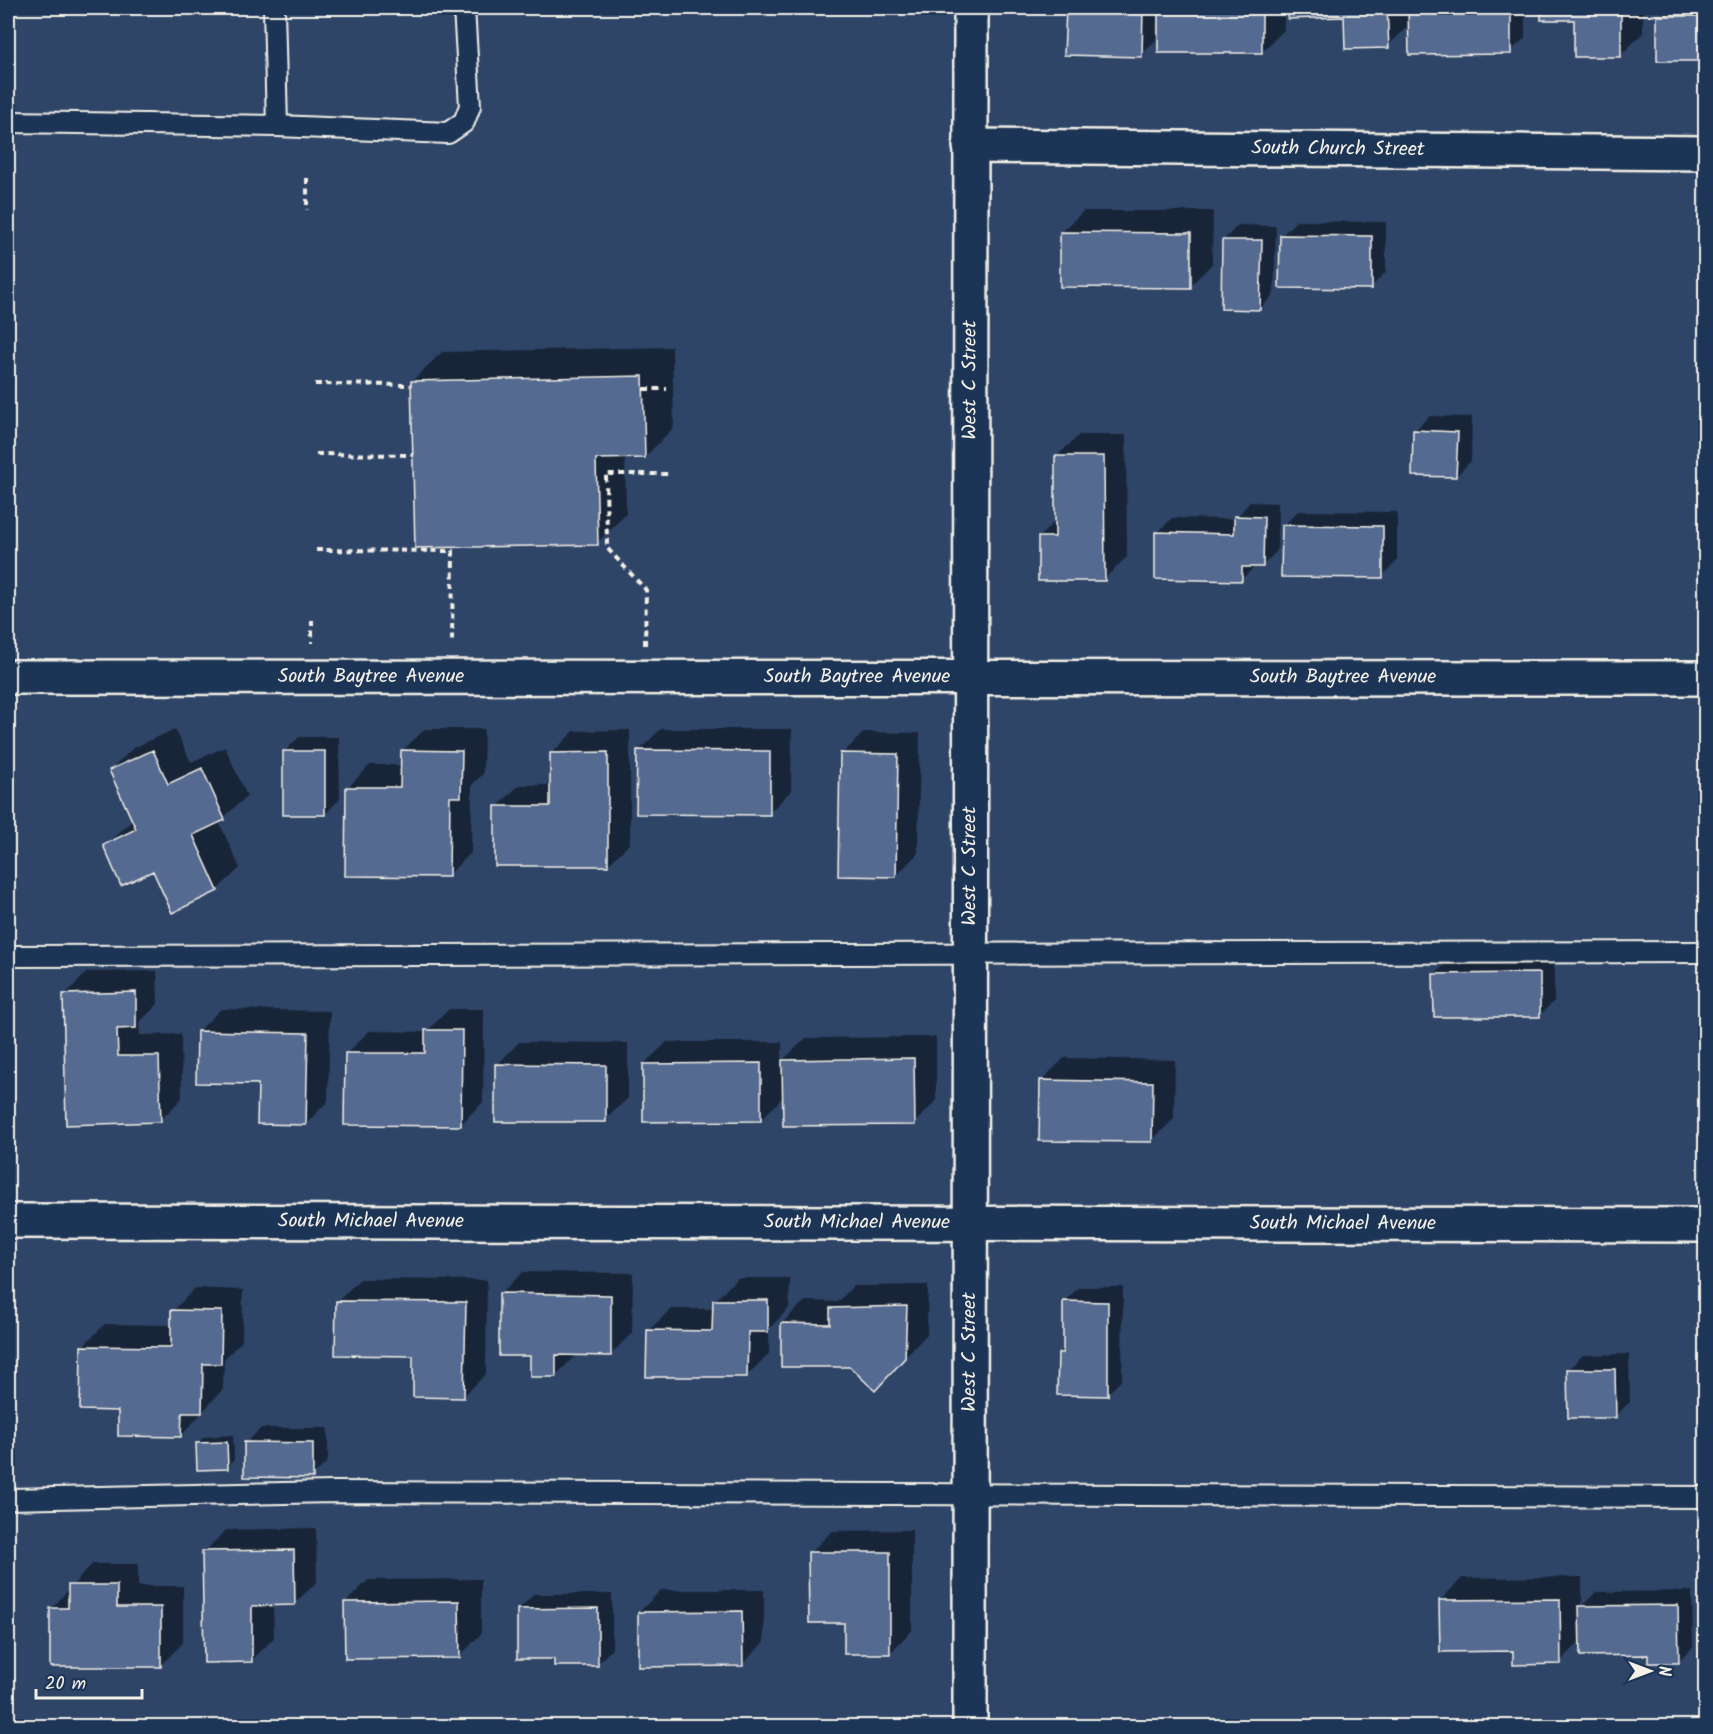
<svg xmlns="http://www.w3.org/2000/svg" width="1713" height="1734" viewBox="0 0 1713 1734" font-family="Kalam,sans-serif">
  <style>
    .shadow { fill: #0007 }
    .building { fill: #556a91; stroke: #f4f1e8; stroke-width: 1.5 }
    .lines { fill: none; stroke-linecap: round; stroke-linejoin: round }
    .service-casing { stroke: #f4f1e8; stroke-width: 24 }
    .minor-casing { stroke: #f4f1e8; stroke-width: 38 }
    .path { stroke: #f4f1e8; stroke-width: 4; stroke-dasharray: 6 4.5; stroke-linecap: butt }
    .service { stroke: #1d3557; stroke-width: 20 }
    .minor { stroke: #1d3557; stroke-width: 33 }
    .labels { text-anchor: middle; dominant-baseline: central; stroke-width: 4.5; stroke-linejoin: round; paint-order: stroke }
    .street-label { font-size: 20px; fill: #f4f1e8; stroke: #1d3557 }
  </style>
  <rect width="100%" height="100%" fill="#2e4568"/>
  <filter id="ink" filterUnits="userSpaceOnUse"><feTurbulence type="fractalNoise" baseFrequency=".0167" numOctaves="2"/><feDisplacementMap in="SourceGraphic" scale="12" xChannelSelector="R" yChannelSelector="G"/><feConvolveMatrix kernelMatrix="1 2 1 2 8 2 1 2 1" color-interpolation-filters="sRGB"/></filter>
  <g filter="url(#ink)">
    <path class="shadow" d="M1067 8H1284V30L1262 52 1157 12 1156 40 1141 55 1066 53Z
      M1289 8H1525V38L1510 52 1410 24 1388 46 1345 16 1290 18Z
      M1542 8H1643V33L1620 56 1576 19 1542 18Z
      M1668 8H1706V59L1659 16Z
      M1083 211H1213L1212 264 1190 286 1061 233Z
      M1296 221 1386 222V272L1371 287 1281 236Z
      M1238 225 1276 226 1274 294 1260 309 1224 240Z
      M672 347 674 427 645 457H625L626 514 597 543 412 381 442 352Z
      M1429 416 1472 417 1471 461 1456 476 1414 431Z
      M1079 435H1126L1127 557 1104 579 1039 537 1056 520V457Z
      M1250 502 1278 503 1277 551 1262 566H1255L1242 579 1157 533 1172 518 1235 519Z
      M1298 511 1397 512V561L1382 576 1283 526Z
      M175 729 191 762 225 747 247 796 219 822 240 868 217 890 154 869 105 845 133 820 111 770 133 748Z
      M425 729H484L483 774 472 785 471 853 448 875 348 787 370 765H402V751Z
      M661 729H792L791 791 769 813 638 751Z
      M630 730V843L608 865 497 807 519 785H552V753L574 731Z
      M864 732 920 733 918 853 896 876 842 754Z
      M299 737H339L340 799 325 814 285 751Z
      M1554 959V1001L1540 1015 1435 974 1449 960Z
      M157 971 158 1004 139 1023 140 1035 181 1034 182 1098 160 1121 65 995 87 972Z
      M221 1009 330 1011 328 1101 306 1124 198 1031Z
      M449 1009H484L483 1102 461 1124 346 1054 369 1031 426 1032Z
      M936 1037V1101L914 1124 784 1096 761 1120 644 1064 667 1042H782V1061L806 1038Z
      M519 1042 628 1043V1098L605 1120 497 1065Z
      M1064 1058 1175 1060 1174 1119 1151 1141 1042 1080Z
      M523 1272 633 1273 632 1333 610 1355 577 1354 555 1376 531 1355 500 1294Z
      M737 1278H790L789 1308 769 1329V1354L746 1376 648 1331 671 1309H714L715 1301Z
      M360 1279 487 1280 486 1374 464 1396 415 1355 338 1301Z
      M928 1285 927 1334 875 1389 851 1365 782 1323 805 1301 838 1302 853 1286Z
      M1079 1287H1123L1122 1380 1107 1394 1059 1353 1064 1349V1302Z
      M195 1288 243 1290 242 1341 224 1359 223 1389 181 1436 119 1409 83 1346 105 1324 173 1325V1311Z
      M1629 1354 1630 1402 1615 1416 1568 1370 1583 1355Z
      M261 1428H328V1461L313 1476 246 1443Z
      M233 1435 234 1460 227 1467 197 1444 204 1437Z
      M316 1528 317 1582 294 1604H273L274 1638 252 1660 204 1552 226 1530Z
      M912 1530V1630L890 1653 845 1621 810 1553 832 1531Z
      M92 1564H138V1586H183V1643L161 1665 51 1609Z
      M1582 1577V1606L1596 1592 1692 1591 1693 1647 1678 1662 1581 1641 1560 1662 1515 1650 1440 1601 1462 1578Z
      M481 1579V1634L459 1657 346 1602 368 1580Z
      M661 1590H764V1642L742 1665 639 1612Z
      M534 1594H612V1649L597 1664 555 1657 519 1609Z"/>
    <path class="building" d="M1066 8H1143L1142 57 1064 55Z
      M1158 8H1262V53H1158Z
      M1288 8H1387L1389 48 1345 49 1344 17 1288 19Z
      M1408 8H1511V54L1409 55Z
      M1541 8H1621V57H1574V20H1541Z
      M1697 8H1706V61H1657V16H1697Z
      M1060 232 1191 233V288L1060 287Z
      M1280 235 1372 236V289L1279 288Z
      M1222 240H1262L1260 310 1221 309Z
      M643 376 645 458 596 459 598 545 415 548 411 381Z
      M1413 430 1458 432 1456 477 1412 476Z
      M1055 456H1104L1105 581H1038V537H1055Z
      M1234 516 1264 517 1263 567H1242V581L1155 579V532L1234 534Z
      M1282 525 1383 526V578L1281 577Z
      M153 750 168 784 202 768 225 820 193 835 218 891 172 913 153 871 121 886 103 845 136 829 109 770Z
      M401 750 462 751 461 797H450L449 877 345 876 346 787H400Z
      M637 750 770 751V815L636 814Z
      M283 751H325V815H283Z
      M608 752V866H495V806H550V753Z
      M840 753 898 754 896 877 838 876Z
      M1540 973V1017H1434L1433 974Z
      M136 992V1028L117 1029 118 1056H159L161 1122 66 1125 63 994Z
      M425 1030H462L461 1126 344 1125 345 1053H425Z
      M197 1031 308 1033 306 1125 257 1124 258 1084 196 1083Z
      M914 1058 915 1125 783 1126 782 1060Z
      M761 1063V1121L643 1122V1064Z
      M495 1064 606 1065V1122H495Z
      M1040 1080 1153 1082 1152 1142 1039 1141Z
      M499 1293 611 1295V1356L556 1355V1377H530V1356H499Z
      M713 1300H768V1332H748L747 1377H646L647 1330 712 1331Z
      M336 1301 466 1302 464 1398 413 1397V1356L335 1355Z
      M1063 1301 1108 1302V1396L1057 1395 1058 1353H1063Z
      M907 1306 905 1358 875 1391 850 1367H781V1323L830 1324V1308Z
      M171 1310 222 1311 221 1364H203L202 1413H182L181 1437 118 1436V1411L80 1410 81 1346 171 1347Z
      M1567 1369H1615L1616 1418H1568Z
      M227 1442 228 1469 197 1470 196 1443Z
      M244 1442 313 1443V1478L244 1477Z
      M294 1550 295 1605 252 1606V1662L204 1663 202 1551Z
      M808 1552H890V1654H844V1623H809Z
      M68 1585H117V1607H161V1667H50V1608H68Z
      M1560 1599 1561 1664 1513 1665V1651L1440 1652 1439 1600Z
      M459 1601 460 1658 345 1659 344 1602Z
      M1678 1605 1679 1663H1648V1655L1580 1656 1579 1606Z
      M598 1608V1666H554V1659H517V1609Z
      M742 1611 743 1666 638 1667V1612Z"/>
    <g class="lines">
      <g class="service-casing">
        <path id="service" d="M274 8 277 126
          M8 122 277 126 448 133 464 122 470 106 464 8
          M8 956 1706 952
          M8 1499 334 1492 1706 1497"/>
      </g>
      <g class="minor-casing">
        <g id="minor">
          <path id="s1" d="M970 146 1706 153"/>
          <path id="s2" d="M8 677 1706 678"/>
          <path id="s3" d="M8 1221 1706 1225"/>
          <path id="s4" d="M970 1726 971 8"/>
        </g>
      </g>
      <path class="path" d="M307 178V210
        M315 384 411 385
        M644 389H667
        M316 454 412 455
        M316 550 453 551 452 644
        M312 620V643
        M645 645 646 590 607 548 606 474H670"/>
      <use href="#service" class="service"/>
      <use href="#minor" class="minor"/>
    </g>
  </g>
  <g class="labels">
    <g class="street-label">
      <text stroke="none"><textPath href="#s1" startOffset="368">South Church Street</textPath></text>
      <text stroke="none"><textPath href="#s4" startOffset="1346">West C Street</textPath></text>
      <text stroke="none"><textPath href="#s2" startOffset="363">South Baytree Avenue</textPath></text>
      <text stroke="none"><textPath href="#s2" startOffset="849">South Baytree Avenue</textPath></text>
      <text stroke="none"><textPath href="#s2" startOffset="1335">South Baytree Avenue</textPath></text>
      <text stroke="none"><textPath href="#s4" startOffset="860">West C Street</textPath></text>
      <text stroke="none"><textPath href="#s3" startOffset="363">South Michael Avenue</textPath></text>
      <text stroke="none"><textPath href="#s3" startOffset="849">South Michael Avenue</textPath></text>
      <text stroke="none"><textPath href="#s3" startOffset="1335">South Michael Avenue</textPath></text>
      <text stroke="none"><textPath href="#s4" startOffset="374">West C Street</textPath></text>
    </g>
  </g>
  <rect width="1713" height="1734" fill="none" stroke="#1d3557" stroke-width="30"/>
  <rect x="15" y="15" width="1683" height="1704" fill="none" stroke="#f4f1e8" stroke-width="2" filter="url(#ink)"/>
  <g transform="translate(1650 1671) rotate(90)" stroke="#1d3557" stroke-width="4.5" paint-order="stroke">
  <path d="M0-4.5L10 22L0 15L-10 22Z" fill="#f4f1e8"/>
  <text y="-9" font-size="16" font-weight="bold" text-anchor="middle" fill="#f4f1e8">N</text>
  </g>
  <path d="M36 1689v9h106v-9" fill="none" stroke="#f4f1e8" stroke-width="3"/>
  <text x="45" y="1689" font-size="18" fill="#f4f1e8" stroke="#1d3557" stroke-width="4.5" paint-order="stroke">20 m</text>
</svg>
